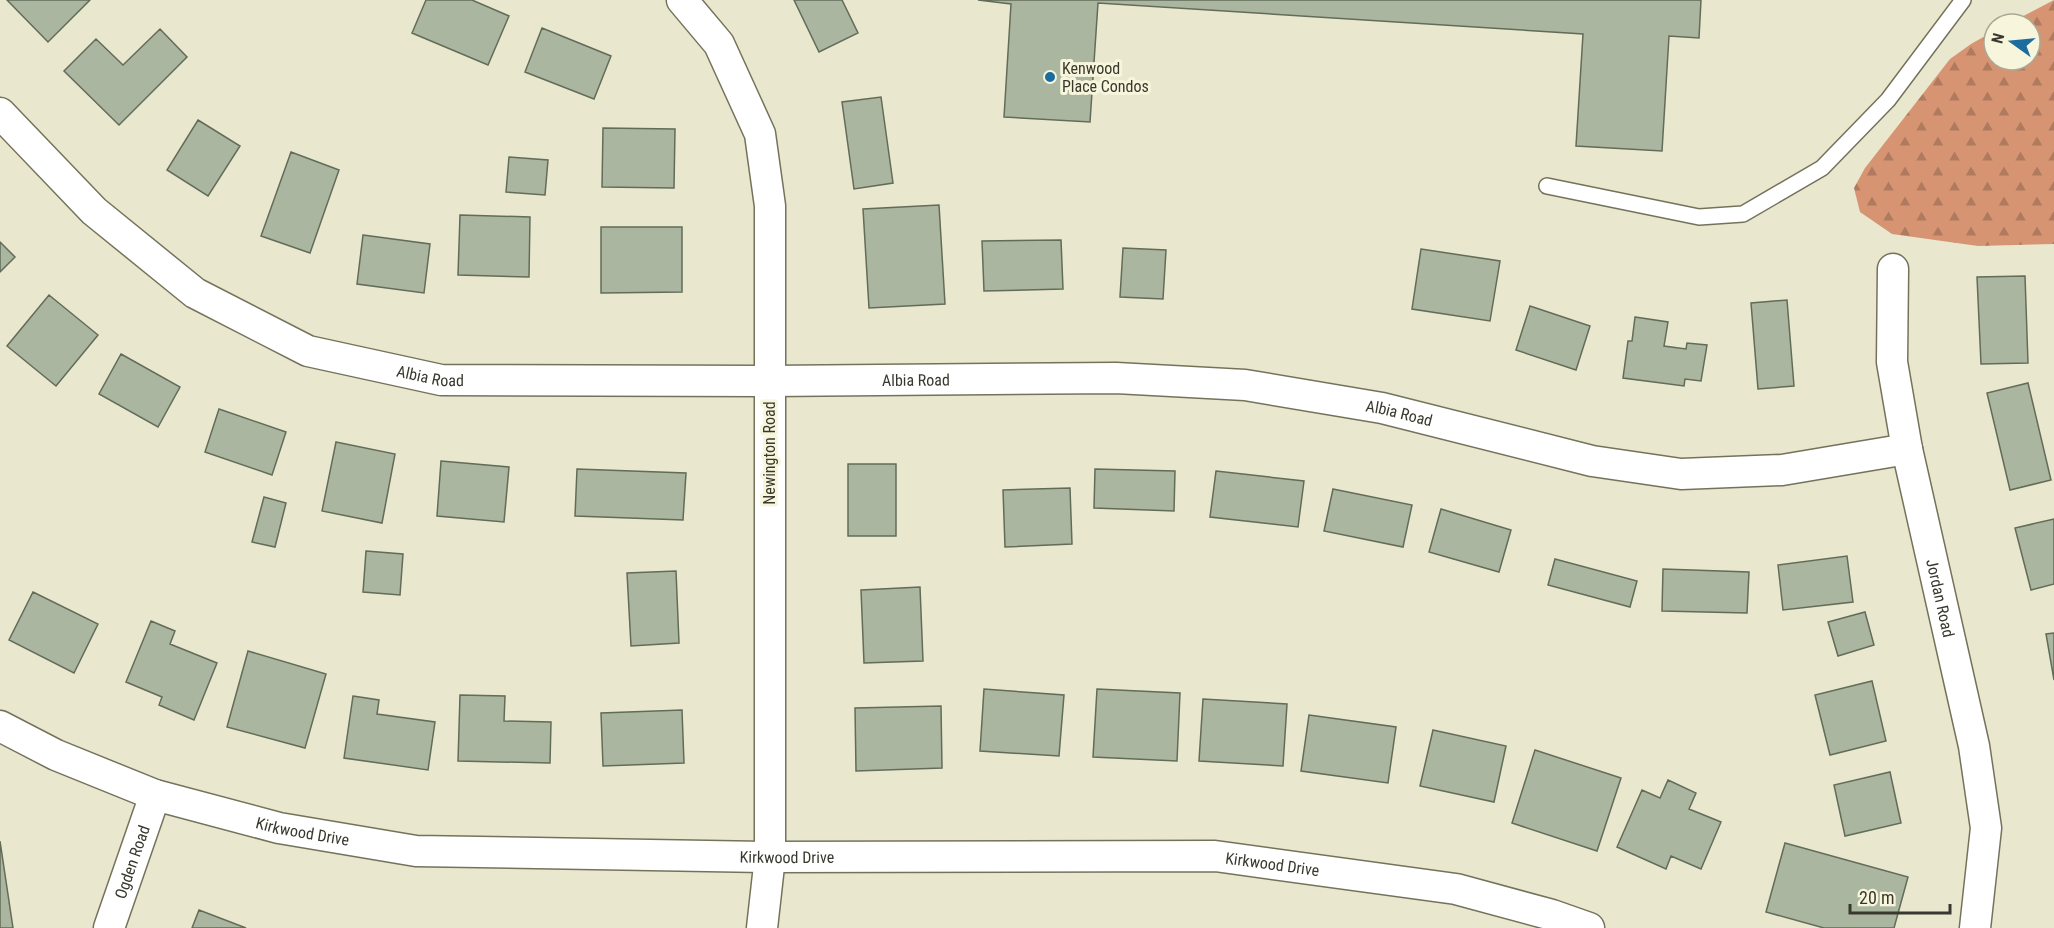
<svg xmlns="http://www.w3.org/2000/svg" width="2054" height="928" viewBox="0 0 2054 928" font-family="'Roboto Condensed',sans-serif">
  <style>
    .forest { fill: url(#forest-firs) }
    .building { fill: #aab6a0; stroke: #626c58; stroke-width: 1.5 }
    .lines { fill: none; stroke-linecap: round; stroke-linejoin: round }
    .lane-casing { stroke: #75725c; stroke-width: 18 }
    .street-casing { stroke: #75725c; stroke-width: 33 }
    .lane { stroke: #fff; stroke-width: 15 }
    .street { stroke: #fff; stroke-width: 30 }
    .poi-dot { fill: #1b6d9e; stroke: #f7f5dc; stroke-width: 2 }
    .labels { text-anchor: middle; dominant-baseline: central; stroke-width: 6; stroke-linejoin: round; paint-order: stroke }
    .poi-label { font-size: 16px; fill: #39382e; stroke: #f7f5dc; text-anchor: start }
    .street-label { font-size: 16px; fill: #39382e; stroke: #f7f5dc }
  </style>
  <defs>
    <pattern id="forest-firs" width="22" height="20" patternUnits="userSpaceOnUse" patternTransform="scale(1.5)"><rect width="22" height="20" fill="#d69472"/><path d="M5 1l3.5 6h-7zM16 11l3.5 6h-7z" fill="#af7a5e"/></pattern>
  </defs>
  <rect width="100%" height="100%" fill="#eae7cf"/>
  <path class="forest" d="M2054 0V244L1978 246 1892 234 1860 212 1854 188 1865 168 1950 59 1971 44 1994 31V60H2030V24H2008Z"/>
  <path class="building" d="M7 0H90L48 42Z
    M426 0H472L509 16 488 65 412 33Z
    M794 0H842L858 33 819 52Z
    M978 0H1701L1699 38 1669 36 1662 151 1576 146 1583 34 1098 3 1090 122 1004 117 1011 4Z
    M542 28 611 56 594 99 525 72Z
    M160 29 187 57 119 125 64 71 96 39 123 65Z
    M881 97 893 183 854 189 842 102Z
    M198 120 240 146 208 196 167 170Z
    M603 128 675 129 674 188 602 187Z
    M291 152 339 170 310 253 261 236Z
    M509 157 548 160 545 195 506 192Z
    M939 205 945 304 869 308 863 209Z
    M460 215 530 217 529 277 458 275Z
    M601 227H682V292L601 293Z
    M363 235 430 244 424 293 357 284Z
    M1061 240 1063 289 984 291 982 241Z
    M0 242 15 257 0 272Z
    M1123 248 1166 250 1163 299 1120 297Z
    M1421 249 1500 261 1490 321 1412 309Z
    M2025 276 2028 363 1981 364 1977 277Z
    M49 295 98 335 56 386 7 346Z
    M1787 300 1794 386 1758 389 1751 303Z
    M1530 306 1590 326 1576 370 1516 350Z
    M1635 317 1668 322 1664 346 1686 349 1687 343 1707 345 1701 381 1685 379 1684 386 1623 378 1628 341H1632Z
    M121 354 180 387 158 427 99 394Z
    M2028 383 2051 480 2010 490 1987 393Z
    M219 409 286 432 272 475 205 452Z
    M336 442 395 454 382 523 322 511Z
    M441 461 509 467 504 522 437 516Z
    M848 464H896V536H848Z
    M577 469 686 473 683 520 575 516Z
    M1095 469 1175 471 1174 511 1094 508Z
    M1216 471 1304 481 1298 527 1210 517Z
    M1070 488 1072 544 1005 547 1003 490Z
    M1333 489 1412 505 1403 547 1324 531Z
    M264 497 286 503 275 547 252 542Z
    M1441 509 1511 530 1499 572 1429 552Z
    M2054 519V584L2031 590 2015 528Z
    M366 551 403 554 400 595 363 592Z
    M1847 556 1853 602 1783 610 1778 565Z
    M1555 559 1637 581 1630 607 1548 585Z
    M1663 569 1749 572 1747 613 1662 611Z
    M676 571 679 643 631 646 627 573Z
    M920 587 923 661 864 663 861 590Z
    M33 592 98 624 74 673 9 640Z
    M1865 612 1874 645 1838 656 1828 622Z
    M151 621 175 631 170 644 217 663 194 720 159 705 162 697 126 682Z
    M2054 633V680L2046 634Z
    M248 651 326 674 305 748 227 727Z
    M1872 681 1886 741 1830 755 1815 695Z
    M984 689 1064 695 1059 756 980 751Z
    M1097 689 1180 693 1177 761 1093 757Z
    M460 695 505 696 504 721 551 722 550 763 458 761Z
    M353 696 379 700 377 714 435 722 428 770 344 758Z
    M1203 699 1287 704 1283 766 1199 761Z
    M941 706 942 768 856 771 855 708Z
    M682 710 684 763 603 766 601 713Z
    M1309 715 1396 727 1388 783 1301 771Z
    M1433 730 1506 746 1494 802 1420 786Z
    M1535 750 1621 778 1597 851 1512 823Z
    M1890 772 1901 823 1845 836 1834 785Z
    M1668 780 1696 793 1689 809 1721 822 1701 869 1671 856 1666 869 1617 847 1642 790 1660 798Z
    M0 841 13 928H0Z
    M1785 843 1908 877 1894 928H1824L1766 912Z
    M199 910 246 928H192Z"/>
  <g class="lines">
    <g class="lane-casing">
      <path id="lane" d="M1547 186 1699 217 1743 214 1822 168 1888 100 1963 0"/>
    </g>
    <g class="street-casing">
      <g id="street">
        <path d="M682 0 719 44 760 134 770 206V857L762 928"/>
        <path id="s1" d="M0 113 94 211 195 293 308 351 441 380 769 381 1116 378 1245 385 1382 408 1592 461 1681 474 1782 470 1907 449"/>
        <path id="s2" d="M1893 269 1892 362 1907 449 1974 746 1986 828 1975 928"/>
        <path id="s3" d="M0 726 56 755 155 795 279 828 416 851 770 857 1215 856 1456 889 1552 915 1589 928"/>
        <path id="s4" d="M109 928 155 795"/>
      </g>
    </g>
    <use href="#lane" class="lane"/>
    <use href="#street" class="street"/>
  </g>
  <circle class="poi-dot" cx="1050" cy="77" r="6"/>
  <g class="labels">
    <g class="poi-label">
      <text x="1062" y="68">Kenwood<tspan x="1062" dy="18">Place Condos</tspan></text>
    </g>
    <g class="street-label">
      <text stroke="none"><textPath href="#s1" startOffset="518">Albia Road</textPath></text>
      <text stroke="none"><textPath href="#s1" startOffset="1004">Albia Road</textPath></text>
      <text stroke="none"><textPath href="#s1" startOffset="1490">Albia Road</textPath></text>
      <text transform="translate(769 453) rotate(-90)">Newington Road</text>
      <text stroke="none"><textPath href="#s2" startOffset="334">Jordan Road</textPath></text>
      <text stroke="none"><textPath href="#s3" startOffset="322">Kirkwood Drive</textPath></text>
      <text stroke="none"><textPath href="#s3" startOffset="808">Kirkwood Drive</textPath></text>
      <text stroke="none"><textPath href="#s4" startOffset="70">Ogden Road</textPath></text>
      <text stroke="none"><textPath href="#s3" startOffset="1294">Kirkwood Drive</textPath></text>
    </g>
  </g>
  <g transform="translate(2012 42) rotate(285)"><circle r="28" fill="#f7f5dc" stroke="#aba996" stroke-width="1.5"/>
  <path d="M0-4.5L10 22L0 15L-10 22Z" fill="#1b6d9e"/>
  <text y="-9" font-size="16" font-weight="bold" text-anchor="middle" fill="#39382e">N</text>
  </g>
  <path d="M1850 904v9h100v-9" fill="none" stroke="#39382e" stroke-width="3"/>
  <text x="1859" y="904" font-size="18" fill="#39382e" stroke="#f7f5dc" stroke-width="4.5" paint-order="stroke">20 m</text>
</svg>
